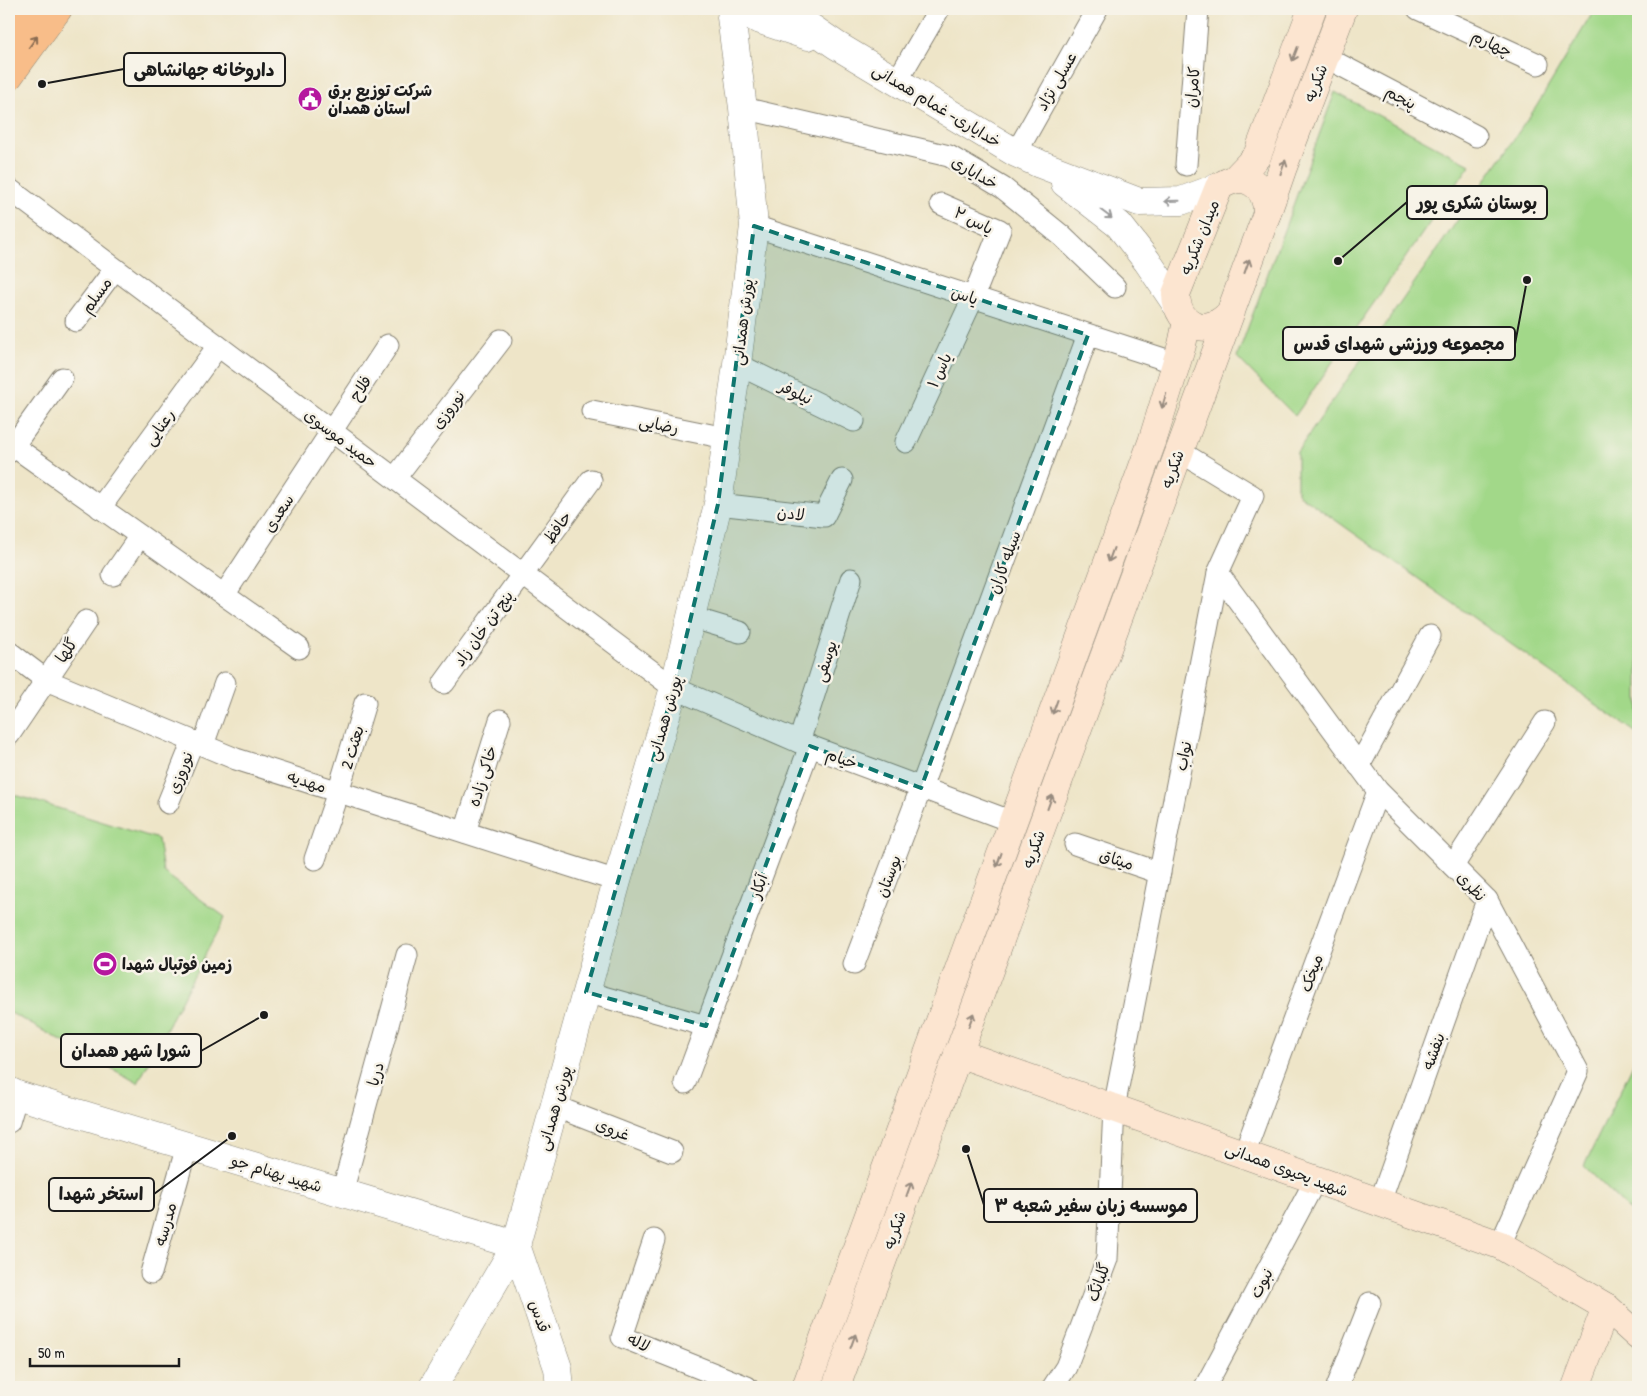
<svg xmlns="http://www.w3.org/2000/svg" width="1647" height="1396" font-family="'Patrick Hand','Playpen Sans Arabic',sans-serif">
<rect width="100%" height="100%" fill="#f7f3e8"/>
<filter id="ink" filterUnits="userSpaceOnUse"><feTurbulence type="fractalNoise" baseFrequency=".02" numOctaves="2"/><feDisplacementMap in="SourceGraphic" scale="10" xChannelSelector="R" yChannelSelector="G"/><feConvolveMatrix kernelMatrix="1 2 1 2 8 2 1 2 1" color-interpolation-filters="sRGB"/></filter>
<filter id="wash" filterUnits="userSpaceOnUse"><feTurbulence type="fractalNoise" baseFrequency=".0096" numOctaves="4" result="noise"/><feDisplacementMap in="SourceGraphic" scale="20" xChannelSelector="R" yChannelSelector="G"/><feGaussianBlur stdDeviation="1.12" result="paint"/><feColorMatrix in="noise" values="0 0 0 0 0 0 0 0 0 0 0 0 0 0 0 0 0 1.4 0 .05"/><feComposite in="paint" operator="in"/></filter>
<g filter="url(#wash)">
<rect width="100%" height="100%" fill="#eee5c8"/>
<g fill="#a2d889" stroke="#5f7a52">
<polygon points="1595,9 1638,9 1638,734 1297,493 1297,452 1536,107"/>
<polygon points="1335,92 1470,165 1295,416 1237,357"/>
<polygon points="9,793 158,839 163,872 225,917 138,1083 9,1012"/>
<polygon points="1636,1058 1638,1061 1638,1219 1584,1166"/>
</g>
</g>
<g filter="url(#ink)">
<g fill="none" stroke-linecap="round" stroke-linejoin="round">
<defs>
<g id="minor">
<polyline points="1418,9 1538,64"/>
<polyline points="1325,57 1476,136"/>
<polyline points="897,81 939,9"/>
<polyline points="743,108 949,156 1003,188 1062,236 1115,287"/>
<polyline points="1016,153 1097,9"/>
<polyline points="1186,165 1198,9"/>
<polyline points="9,189 674,688 799,742 1013,822"/>
<polyline points="754,226 1176,363"/>
<polyline points="76,321 115,269"/>
<polyline points="737,364 854,421"/>
<polyline points="592,411 726,438"/>
<polyline points="906,442 973,298 1000,230 941,204"/>
<polyline points="9,443 299,648"/>
<polyline points="9,452 62,378"/>
<polyline points="395,478 501,340"/>
<polyline points="718,504 824,516 842,480"/>
<polyline points="100,508 218,346"/>
<polyline points="1218,573 1378,791 1487,900 1578,1071 1500,1245"/>
<polyline points="113,575 140,536"/>
<polyline points="224,595 388,345"/>
<polyline points="690,617 740,632"/>
<polyline points="9,652 46,680 236,759 617,881"/>
<polyline points="444,683 591,480"/>
<polyline points="9,735 86,621"/>
<polyline points="799,742 851,579"/>
<polyline points="203,745 225,683"/>
<polyline points="1359,766 1430,636"/>
<polyline points="168,803 193,741"/>
<polyline points="465,832 500,720"/>
<polyline points="1075,844 1160,873"/>
<polyline points="315,859 338,792 365,703"/>
<polyline points="1453,866 1545,722"/>
<polyline points="854,964 921,788 1088,335"/>
<polyline points="586,992 706,1026"/>
<polyline points="685,1083 810,746"/>
<polyline points="554,1106 672,1152"/>
<polyline points="9,1122 17,1095"/>
<polyline points="1244,1154 1378,791"/>
<polyline points="342,1193 407,955"/>
<polyline points="1380,1202 1487,900"/>
<polyline points="654,1240 622,1337 747,1387"/>
<polyline points="151,1273 187,1146"/>
<polyline points="1053,1387 1066,1367 1107,1259 1114,1108 1218,573 1253,496 1179,451"/>
<polyline points="1205,1387 1316,1179"/>
<polyline points="1337,1387 1370,1303"/>
</g>
<g id="tertiary">
<polyline points="784,9 836,45 1016,153 1040,164 1139,202 1181,201 1219,187"/>
<polyline points="746,15 808,36"/>
<polyline points="1065,183 1119,225 1147,261 1176,304"/>
<polyline points="9,1091 17,1095 516,1245"/>
<polyline points="516,1245 558,1368 560,1387"/>
<polyline points="433,1387 516,1245 617,881 674,688 718,504 737,364 754,226 743,108 731,17"/>
</g>
<g id="secondary">
<polyline points="1235,179 1257,156 1312,9"/>
<polyline points="1267,213 1283,167 1343,9"/>
<polyline points="958,1053 1500,1245 1606,1307 1638,1336"/>
<polyline points="806,1387 1152,442 1182,345 1187,321"/>
<path d="M836 1387 1267 213C1267 183 1243 170 1219 187L1176 294C1177 328 1209 338 1231 312"/>
<polyline points="1576,1387 1606,1307"/>
</g>
<g id="primary">
<polyline points="9,33 26,9"/>
<polyline points="9,76 58,9"/>
</g>
</defs>
<use href="#minor" stroke="#858072" stroke-width="23"/>
<use href="#tertiary" stroke="#858072" stroke-width="29"/>
<use href="#secondary" stroke="#858072" stroke-width="29"/>
<use href="#primary" stroke="#858072" stroke-width="29"/>
<use href="#minor" stroke="#fff" stroke-width="21"/>
<use href="#tertiary" stroke="#fff" stroke-width="28"/>
<use href="#secondary" stroke="#fce5d0" stroke-width="28"/>
<use href="#primary" stroke="#f8bd89" stroke-width="28"/>
</g>
<defs><path id="oneway-shaft" d="M-6 0H5M1.5-3L5.5 0L1.5 3" fill="none" stroke-width="1.6" stroke-linecap="round" stroke-linejoin="round" transform="scale(1.25)"/></defs>
<use stroke="#8a6c52" href="#oneway-shaft" transform="translate(33 42) rotate(-54)"/>
<g stroke="#978b7f">
<use href="#oneway-shaft" transform="translate(1295 54) rotate(111)"/>
<use href="#oneway-shaft" transform="translate(1283 167) rotate(-70)"/>
<use href="#oneway-shaft" transform="translate(1247 266) rotate(-70)"/>
<use href="#oneway-shaft" transform="translate(1164 401) rotate(107)"/>
<use href="#oneway-shaft" transform="translate(1111 555) rotate(110)"/>
<use href="#oneway-shaft" transform="translate(1055 707) rotate(110)"/>
<use href="#oneway-shaft" transform="translate(1050 802) rotate(-70)"/>
<use href="#oneway-shaft" transform="translate(999 860) rotate(110)"/>
<use href="#oneway-shaft" transform="translate(971 1020) rotate(-70)"/>
<use href="#oneway-shaft" transform="translate(909 1189) rotate(-70)"/>
<use href="#oneway-shaft" transform="translate(853 1341) rotate(-70)"/>
</g>
<g stroke="#999">
<use href="#oneway-shaft" transform="translate(1172 201) rotate(179)"/>
<use href="#oneway-shaft" transform="translate(1106 214) rotate(37)"/>
</g>
</g>
<path fill="#0f766e" fill-opacity="0.2" stroke="#0f766e" stroke-width="4" stroke-dasharray="10 6" stroke-linejoin="round" d="M754 226 1088 335 921 788 810 746 706 1026 586 992 674 688 718 504Z"/>
<defs>
<symbol id="civic-disc" viewBox="-11 -11 22 22"><circle r="9.5" fill="#b5179e" stroke="#f7f3e8"/><path d="M-.6-6.5H3V-4.5H.6V-3L4-1V1h2V6H-6V1h2V-1L-.6-3ZM-1.2 2.5V6h2.4V2.5Z" fill="#fff"/></symbol>
<symbol id="stadium-disc" viewBox="-11 -11 22 22"><circle r="9.5" fill="#b5179e" stroke="#f7f3e8"/><path d="M0-5a6.5 5 0 1 0 0 10a6.5 5 0 1 0 0-10ZM-3.5-1.8h7v3.6h-7Z" fill="#fff"/></symbol>
</defs>
<g fill-rule="evenodd">
<use href="#civic-disc" x="296" y="85" width="28" height="28"/>
<use href="#stadium-disc" x="91" y="950" width="28" height="28"/>
</g>
<g text-anchor="middle" dominant-baseline="central" stroke-width="5" stroke-linejoin="round" paint-order="stroke">
<g font-size="16" fill="#1c1c1c" stroke="#f7f3e8">
<text transform="translate(1492 43) rotate(25)">چهارم</text>
<text transform="translate(1056 81) rotate(-60)">عسلی نژاد</text>
<text transform="translate(1315 83) rotate(-69)">شکریه</text>
<text transform="translate(1192 87) rotate(-85)">کامران</text>
<text transform="translate(1401 97) rotate(28)">پنجم</text>
<text transform="translate(937 105) rotate(31)">خدایاری- غمام همدانی</text>
<text transform="translate(975 172) rotate(30)">خدایاری</text>
<text transform="translate(974 220) rotate(27)">یاس ۲</text>
<text transform="translate(1199 237) rotate(-68)">میدان شکریه</text>
<text transform="translate(96 295) rotate(-54)">مسلم</text>
<text transform="translate(965 295) rotate(18)">یاس</text>
<text transform="translate(742 322) rotate(-83)">پورش همدانی</text>
<text transform="translate(939 370) rotate(-65)">یاس ۱</text>
<text transform="translate(360 388) rotate(-57)">فلاح</text>
<text transform="translate(796 392) rotate(26)">نیلوفر</text>
<text transform="translate(448 409) rotate(-53)">نوروزی</text>
<text transform="translate(659 424) rotate(11)">رضایی</text>
<text transform="translate(159 427) rotate(-54)">رعنایی</text>
<text transform="translate(341 438) rotate(37)">حمید موسوی</text>
<text transform="translate(1172 469) rotate(-70)">شکریه</text>
<text transform="translate(278 513) rotate(-57)">سعدی</text>
<text transform="translate(791 513) rotate(7)">لادن</text>
<text transform="translate(557 527) rotate(-54)">حافظ</text>
<text transform="translate(1004 562) rotate(-70)">سیله کاران</text>
<text transform="translate(483 628) rotate(-54)">پنج تن خان زاد</text>
<text transform="translate(66 650) rotate(-56)">گلها</text>
<text transform="translate(825 661) rotate(-72)">یوسفی</text>
<text transform="translate(664 718) rotate(-74)">پورش همدانی</text>
<text transform="translate(352 747) rotate(-73)">بعثت 2</text>
<text transform="translate(1183 756) rotate(-79)">نواب</text>
<text transform="translate(842 758) rotate(20)">خیام</text>
<text transform="translate(180 772) rotate(-69)">نوروزی</text>
<text transform="translate(482 776) rotate(-73)">خاکی زاده</text>
<text transform="translate(307 781) rotate(18)">مهدیه</text>
<text transform="translate(1033 849) rotate(-70)">شکریه</text>
<text transform="translate(1117 859) rotate(19)">میثاق</text>
<text transform="translate(888 876) rotate(-69)">بوستان</text>
<text transform="translate(758 886) rotate(-70)">آبکار</text>
<text transform="translate(1472 886) rotate(47)">نظری</text>
<text transform="translate(1311 973) rotate(-70)">میخک</text>
<text transform="translate(1433 1051) rotate(-70)">بنفشه</text>
<text transform="translate(375 1074) rotate(-75)">دریا</text>
<text transform="translate(554 1108) rotate(-74)">پورش همدانی</text>
<text transform="translate(613 1129) rotate(21)">غروی</text>
<text transform="translate(1287 1169) rotate(20)">شهید یحیوی همدانی</text>
<text transform="translate(277 1173) rotate(17)">شهید بهنام جو</text>
<text transform="translate(165 1224) rotate(-74)">مدرسه</text>
<text transform="translate(894 1230) rotate(-70)">شکریه</text>
<text transform="translate(1098 1282) rotate(-70)">گلبانگ</text>
<text transform="translate(1261 1283) rotate(-62)">نبوت</text>
<text transform="translate(540 1316) rotate(71)">قدس</text>
<text transform="translate(639 1342) rotate(27)">لاله</text>
</g>
<g font-size="16" font-weight="bold" fill="#1c1c1c" stroke="#f7f3e8" text-anchor="start">
<text x="328" y="90">شرکت توزیع برق<tspan x="328" dy="18">استان همدان</tspan></text>
<text x="122" y="964">زمین فوتبال شهدا</text>
</g>
</g>
<path fill="none" stroke="#1c1c1c" stroke-width="2" d="M42 84L124 69M1338 261L1407 202M1527 280L1515 344M264 1015L201 1051M232 1136L154 1194M966 1149L984 1205"/>
<g fill="#1c1c1c" stroke="#f7f3e8" stroke-width="2">
<circle cx="42" cy="84" r="5"/>
<circle cx="1338" cy="261" r="5"/>
<circle cx="1527" cy="280" r="5"/>
<circle cx="264" cy="1015" r="5"/>
<circle cx="232" cy="1136" r="5"/>
<circle cx="966" cy="1149" r="5"/>
</g>
<g fill="#f7f3e8" stroke="#1c1c1c" stroke-width="2">
<rect x="124" y="53" width="161" height="33" rx="5"/>
<rect x="1407" y="186" width="140" height="33" rx="5"/>
<rect x="1283" y="327" width="232" height="33" rx="5"/>
<rect x="61" y="1034" width="140" height="33" rx="5"/>
<rect x="49" y="1178" width="105" height="33" rx="5"/>
<rect x="984" y="1189" width="213" height="33" rx="5"/>
</g>
<g font-size="18" text-anchor="middle" font-weight="bold" fill="#1c1c1c">
<text x="204" y="76">داروخانه جهانشاهی</text>
<text x="1477" y="209">بوستان شکری پور</text>
<text x="1399" y="350">مجموعه ورزشی شهدای قدس</text>
<text x="131" y="1057">شورا شهر همدان</text>
<text x="101" y="1200">استخر شهدا</text>
<text x="1091" y="1212">موسسه زبان سفیر شعبه ۳</text>
</g>
<rect width="1647" height="1396" fill="none" stroke="#f7f3e8" stroke-width="30"/>
<path d="M30 1358v8h149v-8" fill="none" stroke="#1c1c1c" stroke-width="2.5"/>
<text x="38" y="1358" font-size="15" fill="#1c1c1c" stroke="#f7f3e8" stroke-width="4" paint-order="stroke">50 m</text>
</svg>
